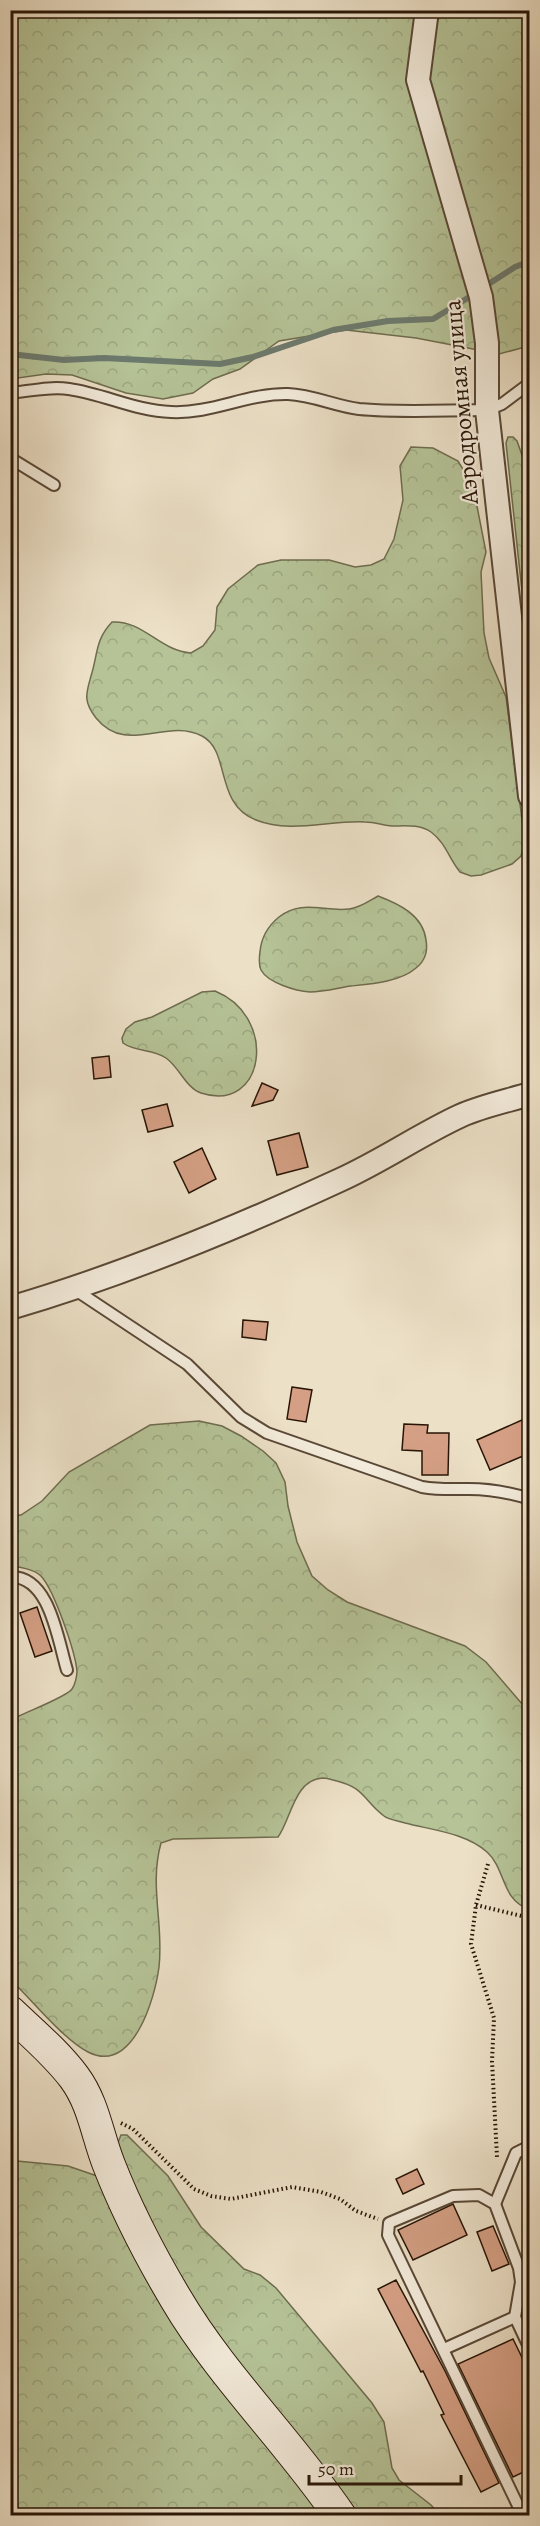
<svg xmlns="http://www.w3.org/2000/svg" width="540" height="2526" font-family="Alegreya,serif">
<defs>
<pattern id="forest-crowns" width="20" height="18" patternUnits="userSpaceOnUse" patternTransform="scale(1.5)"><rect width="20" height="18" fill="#b5c397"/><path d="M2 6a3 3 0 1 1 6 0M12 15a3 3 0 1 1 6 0" fill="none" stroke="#9ca781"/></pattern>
</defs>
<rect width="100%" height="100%" fill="#ece0c7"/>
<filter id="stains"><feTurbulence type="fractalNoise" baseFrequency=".00333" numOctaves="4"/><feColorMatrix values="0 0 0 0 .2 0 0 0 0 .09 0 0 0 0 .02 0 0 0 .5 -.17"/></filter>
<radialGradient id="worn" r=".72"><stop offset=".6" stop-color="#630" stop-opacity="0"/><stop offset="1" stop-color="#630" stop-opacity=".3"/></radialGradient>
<g fill="url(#forest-crowns)" stroke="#6e6c4e" stroke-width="1.5">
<polygon points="11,11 529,11 529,346 499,354 416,338 346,330 279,341 240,369 213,379 193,393 163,399 126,393 72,375 46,374 11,379"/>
<polygon points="508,437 513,437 517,441 529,475 529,656 506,443"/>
<path d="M411 447 433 448 458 461 473 486 486 552 481 572 484 633 489 658 506 697 525 842 521 856 512 864 481 875 471 876 460 872C449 859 446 843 431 832 419 824 405 826 392 826 383 825 374 822 365 822 329 820 291 834 256 820 214 804 231 751 202 736 166 717 127 756 96 718 83 701 86 694 91 676 98 654 95 640 112 622 143 620 160 651 191 653L203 646 215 630 217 607 228 589 258 565 281 560H329L355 567 371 565 384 559 394 539 403 500 400 466Z"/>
<path d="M378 896C399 904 423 915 426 940 428 951 425 961 416 968 400 982 371 984 351 986 338 988 323 992 310 992 296 991 268 983 261 970 259 966 259 957 260 952 261 939 268 926 279 917 301 899 324 912 349 909 360 908 369 901 378 896Z"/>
<path d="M215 991C279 1017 265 1114 201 1093 186 1088 179 1067 166 1058 153 1049 135 1052 123 1043L122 1038 126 1029 135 1022 152 1017 202 992Z"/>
<path d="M199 1421 222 1426 241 1436 263 1451 276 1463 285 1482 288 1506 297 1542 312 1576 328 1590 347 1602 465 1646 486 1662 529 1712V1909C501 1900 506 1869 487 1852 466 1833 432 1830 405 1823 399 1821 389 1820 384 1816 364 1801 365 1788 337 1781 333 1780 327 1778 323 1778 294 1779 291 1820 278 1837L173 1839 161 1843C149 1886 164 1924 159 1967 155 1998 133 2075 88 2052 63 2039 32 2000 11 1980V1720C23 1713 67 1697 72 1689 75 1685 77 1676 77 1671 75 1651 54 1590 41 1576 35 1570 19 1566 11 1567V1516L21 1515 42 1501 69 1472 150 1425Z"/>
<path d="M121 2135H127L168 2176 201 2227 244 2269 260 2275 276 2288 372 2403 384 2422 392 2468 399 2480 431 2505 440 2515H356C302 2439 234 2370 186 2289 161 2248 141 2203 118 2160L117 2145Z"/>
<polygon points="17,2161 68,2166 97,2176 309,2493 322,2515 11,2516 10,2162"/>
</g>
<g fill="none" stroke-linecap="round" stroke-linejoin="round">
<g stroke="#6c7a6e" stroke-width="6">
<polyline points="484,287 515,267 530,261"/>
<polyline points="10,354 64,360 104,358 220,364 253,357 333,330 388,321 433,319 476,293"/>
</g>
</g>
<g fill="#d49f84" stroke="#281506" stroke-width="1.5">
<polygon points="109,1056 111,1077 94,1079 92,1058"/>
<polygon points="262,1083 278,1090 273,1100 252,1106"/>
<polygon points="167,1104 173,1126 148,1132 142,1110"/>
<polygon points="299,1133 308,1167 277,1175 268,1141"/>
<polygon points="202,1148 216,1179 189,1193 174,1162"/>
<polygon points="243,1320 268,1322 266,1340 242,1337"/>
<polygon points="292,1387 312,1390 306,1422 287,1419"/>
<polygon points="522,1420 530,1438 530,1453 490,1470 477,1440"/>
<polygon points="404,1424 428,1425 427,1433 449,1433 448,1475 422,1475 422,1451 402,1450"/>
<polygon points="37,1607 52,1651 35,1657 20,1613"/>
<polygon points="417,2169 424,2184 403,2194 396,2179"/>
<polygon points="453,2204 467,2235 413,2260 398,2230"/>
<polygon points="493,2226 509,2264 492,2271 477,2232"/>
<polygon points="396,2280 445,2371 499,2483 481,2492 441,2415 444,2414 423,2371 421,2372 378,2289"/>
<polygon points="513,2339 530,2374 530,2469 513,2477 458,2364"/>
</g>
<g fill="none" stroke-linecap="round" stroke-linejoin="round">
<defs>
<g id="service">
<path d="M10 393C30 391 50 386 69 389 104 394 136 411 171 412 212 414 248 393 288 394 313 395 335 406 359 409 401 413 445 410 487 410L502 404 530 383"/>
<polyline points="10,458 54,485"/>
<path d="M74 1289 187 1364 241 1417 267 1433 422 1487C439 1490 453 1489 469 1489 489 1489 511 1493 530 1499"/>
<path d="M10 1577C50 1575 58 1641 67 1670"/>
<polyline points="495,2204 516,2153 530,2146"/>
<polyline points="444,2349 515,2317"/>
<polyline points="523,2516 388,2235 389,2223 453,2196 479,2195 495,2204 519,2268 521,2282 515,2317 530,2349"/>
</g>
<g id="minor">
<polyline points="427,10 418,80 481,297 487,343 487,410 530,796"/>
<path d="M10 1308C123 1275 234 1229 340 1180 382 1161 419 1135 460 1116 482 1106 507 1101 530 1094"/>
</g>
<path id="secondary" d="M10 2012C32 2033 56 2053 74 2077 94 2104 97 2135 109 2165 127 2211 151 2257 176 2299 222 2377 289 2441 340 2516"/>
</defs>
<use href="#service" stroke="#594836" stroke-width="14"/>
<use href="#minor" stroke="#594836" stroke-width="26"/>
<use href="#secondary" stroke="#281506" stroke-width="34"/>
<g stroke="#281506" stroke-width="4" stroke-dasharray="1.5 3" stroke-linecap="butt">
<polyline points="488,1864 476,1905 471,1944 494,2018 492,2061 497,2157"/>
<polyline points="476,1905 530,1918"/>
<polyline points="121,2123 133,2129 194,2189 211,2196 231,2199 292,2187 321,2192 340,2199 356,2211 378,2219"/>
</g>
<use href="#service" stroke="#f3ebdb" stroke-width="10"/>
<use href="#minor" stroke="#f3ebdb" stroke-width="22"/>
<use href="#secondary" stroke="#f3ebdb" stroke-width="32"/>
</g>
<g text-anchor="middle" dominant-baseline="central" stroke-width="4.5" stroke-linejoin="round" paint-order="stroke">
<g font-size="24" fill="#281506" stroke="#f3ebdb">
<text transform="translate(461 402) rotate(-95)">Аэродромная улица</text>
</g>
</g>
<rect width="540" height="2526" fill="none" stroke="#ece0c7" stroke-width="36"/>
<rect x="12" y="12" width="516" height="2502" fill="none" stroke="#281506" stroke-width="3"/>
<rect x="18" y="18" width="504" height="2490" fill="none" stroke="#281506" stroke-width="1.5"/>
<path d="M309 2475v9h152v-9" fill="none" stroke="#281506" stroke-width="3"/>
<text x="318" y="2475" font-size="18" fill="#281506" stroke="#f3ebdb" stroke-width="4.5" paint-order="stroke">50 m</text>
<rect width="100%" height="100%" filter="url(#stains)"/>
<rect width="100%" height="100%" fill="url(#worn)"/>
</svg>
